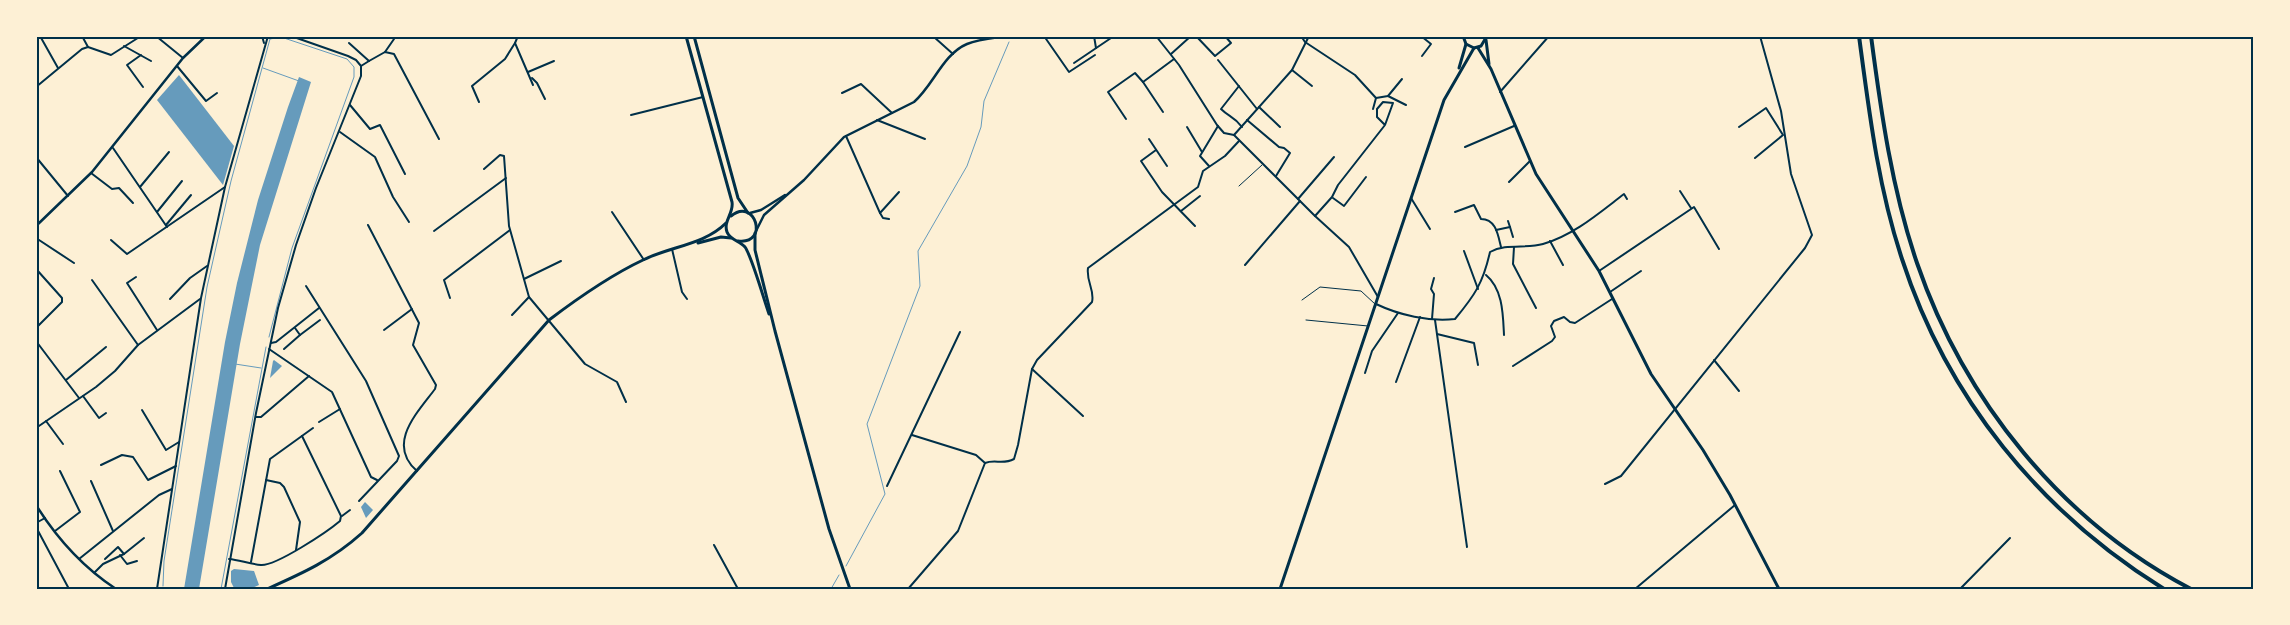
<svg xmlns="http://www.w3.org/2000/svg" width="2290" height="625" font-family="'Fira Sans',sans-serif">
<rect width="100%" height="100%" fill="#fdf0d5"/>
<g fill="#669bbc">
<polygon points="179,75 234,146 223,185 157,100"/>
<polygon points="299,77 311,82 260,245 240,344 199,589 184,589 225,342 237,283 258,200 288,107"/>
<polygon points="274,360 282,366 270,378 273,361"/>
<polygon points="365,502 373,510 366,518 361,507"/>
<polygon points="234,569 254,571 259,585 250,589 234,588 231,582 231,571"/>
</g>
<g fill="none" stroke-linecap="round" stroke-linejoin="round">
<g stroke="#669bbc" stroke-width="1">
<polyline points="263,68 299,81"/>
<polyline points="235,364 261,368"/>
<polyline points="846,566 885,494 867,424 920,286 918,251 967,166 981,127 984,101 1009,42"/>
<polyline points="163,586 164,561 207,287 231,181 270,39 281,37 347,59 354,67 354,77 292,248 269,337"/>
<polyline points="221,589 266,347"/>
<polyline points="831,589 839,575"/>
</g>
<g stroke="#003049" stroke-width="1">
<polyline points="1239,186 1262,165"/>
<polyline points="1302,300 1320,287 1361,291 1375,304"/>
<polyline points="1306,320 1368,326"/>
</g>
<g stroke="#003049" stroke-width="2">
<polyline points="40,36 58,68"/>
<polyline points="82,36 88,47"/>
<polyline points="156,36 183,58"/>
<polyline points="262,36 264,43"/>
<polyline points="291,36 348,56 356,60 361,66"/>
<polyline points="416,36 416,37"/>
<polyline points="518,36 515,43 533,85"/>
<polyline points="1044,36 1069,72 1095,55"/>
<polyline points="1094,36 1096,48"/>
<polyline points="1156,36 1179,65 1217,125 1224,133 1234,135"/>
<polyline points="1196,36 1215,56 1231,43 1225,36"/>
<polyline points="1301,36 1305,42 1355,75 1376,98 1388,96 1402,79"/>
<polyline points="1421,36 1431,44 1422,56"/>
<polyline points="934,37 953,54"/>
<polyline points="349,43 369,61 361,66"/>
<polyline points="124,46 151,61"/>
<polyline points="385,52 394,39 392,36"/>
<polyline points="1171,54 1191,36"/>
<polyline points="141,55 127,65 143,87"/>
<polyline points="1218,60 1257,109"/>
<polyline points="369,61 385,52 394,54 439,139"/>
<polyline points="1074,63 1114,36"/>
<polyline points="177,66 206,101 217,93"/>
<polyline points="1292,70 1312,86"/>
<polyline points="528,72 554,61"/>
<polyline points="532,78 537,83 545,99"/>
<polyline points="1143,82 1163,112"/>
<path d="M1239 86 1221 109C1229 117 1234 116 1242 127"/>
<polyline points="36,87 82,49 88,47 111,55 141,36"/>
<polyline points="1500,92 1549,36"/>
<polyline points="842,93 861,84 892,113"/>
<polyline points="1388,96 1406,105"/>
<polyline points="479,102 472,86 505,59 515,43"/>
<polyline points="350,105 370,129 380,125 405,174"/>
<polyline points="1259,107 1280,127"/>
<polyline points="1373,109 1376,98"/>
<polyline points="631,115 703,97"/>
<polyline points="1126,119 1108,92 1135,73 1143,82 1174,59"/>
<polyline points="877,120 925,139"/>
<polyline points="1247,120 1279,147 1284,148 1290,153 1276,176"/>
<polyline points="1187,127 1202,152"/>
<polyline points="1739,127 1766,108 1783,135 1755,158"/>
<polyline points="340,132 375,157 393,197 409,222"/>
<polyline points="1234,135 1315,216 1349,247 1378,297"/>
<polyline points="1234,135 1292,70 1309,36"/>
<polyline points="846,136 880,213 899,192"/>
<polyline points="1149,139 1167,166"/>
<polyline points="1465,147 1514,126"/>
<polyline points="113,148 167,227"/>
<polyline points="1156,150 1141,161 1162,192 1195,226"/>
<polyline points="36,157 68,196"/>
<polyline points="1209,166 1200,156 1218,126"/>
<polyline points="484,169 500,155 504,156 509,226 529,297 585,364 617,382 626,402"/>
<polyline points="91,173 112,189 119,188 133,203"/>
<polyline points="1509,182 1530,161"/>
<polyline points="140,187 169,152"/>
<polyline points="1680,191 1691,208"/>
<polyline points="1333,198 1344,206 1366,177"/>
<polyline points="1411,198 1430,229"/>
<polyline points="1298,199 1334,157"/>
<polyline points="1181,211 1200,196"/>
<polyline points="157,212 182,181"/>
<polyline points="612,212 644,260"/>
<path d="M1455 212 1474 205 1481 219C1496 219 1498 235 1501 247"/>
<polyline points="880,213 883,218 889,219"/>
<polyline points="1315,216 1332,197 1338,185 1385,125 1377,117 1377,109 1383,102 1393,103 1385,125"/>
<polyline points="1508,221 1510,227"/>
<polyline points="166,225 191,195"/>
<path d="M368 225 419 323 413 345 436 385 435 389C417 413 386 444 417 471"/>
<polyline points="1496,230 1510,227 1513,237"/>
<polyline points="434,231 506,178"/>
<polyline points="36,238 74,263"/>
<polyline points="111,240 127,254 225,187"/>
<polyline points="1550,241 1563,265"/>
<polyline points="1514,247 1513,264 1536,308"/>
<polyline points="672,249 682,292 687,299"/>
<polyline points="1464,251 1478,289"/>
<polyline points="1245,265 1300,201"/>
<polyline points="1599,271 1694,207 1719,249"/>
<path d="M1486 275C1503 289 1503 315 1504 335"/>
<polyline points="136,277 127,283 157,330"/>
<polyline points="524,279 561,261"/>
<polyline points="92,280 138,345"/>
<polyline points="306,286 366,381 399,456 397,461 359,501"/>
<polyline points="1610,292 1641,271"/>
<polyline points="450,298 444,280 510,230"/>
<polyline points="170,299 190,278 207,266"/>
<path d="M1376 304C1399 315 1429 322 1455 319 1475 295 1483 283 1490 252 1506 243 1526 249 1543 244 1574 235 1599 213 1624 194L1627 199"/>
<polyline points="512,315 529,297"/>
<polyline points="1432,319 1434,294 1431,289 1434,278"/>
<polyline points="1435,320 1467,547"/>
<polyline points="36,328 62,302 62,298 37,270"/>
<polyline points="384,330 412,309"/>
<polyline points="1437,334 1474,343 1478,365"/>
<polyline points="300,335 320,320"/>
<polyline points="36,341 79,398"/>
<polyline points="271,343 276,342 319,308"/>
<polyline points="269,349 332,392 371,477 377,480"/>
<polyline points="284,349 300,335 295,328"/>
<polyline points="1714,360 1739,391"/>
<polyline points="1513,366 1552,341 1555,337 1551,326 1554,321 1564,317 1570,322 1575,323 1612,299"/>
<polyline points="1032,369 1083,416"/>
<polyline points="1365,373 1372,351 1398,313"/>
<polyline points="66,380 106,347"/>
<polyline points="1396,382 1420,317"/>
<polyline points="83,396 99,418 106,413"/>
<polyline points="142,410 166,450 179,442"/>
<polyline points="256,417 261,417 309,376"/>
<polyline points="46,421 63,444"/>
<polyline points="319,422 340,409"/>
<polyline points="36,428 96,387 115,371 138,345 200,299"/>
<polyline points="912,435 976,455 985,463"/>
<polyline points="101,465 122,455 133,457 148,480 176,466"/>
<polyline points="266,480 280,483 284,487 300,522 296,550"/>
<polyline points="91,481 113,531"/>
<polyline points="1605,484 1621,476 1805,248 1812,235 1791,174 1781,111 1760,36"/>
<polyline points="887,486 960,332"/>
<polyline points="342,516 350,510"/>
<polyline points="36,523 45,518"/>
<polyline points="36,527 69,589"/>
<polyline points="55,531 80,512 60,471"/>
<polyline points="714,545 738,589"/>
<polyline points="120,555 127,564 137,561"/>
<polyline points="79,559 159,495 172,489"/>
<polyline points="105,559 118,547 124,554"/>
<path d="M229 559C239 560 250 564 261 565 276 566 327 532 340 521L341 516 302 436"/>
<polyline points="251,562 270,459 313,428"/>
<polyline points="95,572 103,564 124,554 144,538"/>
<polyline points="157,589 201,298 225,187 268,36"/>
<polyline points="225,589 256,413 278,308 296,245 316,188 361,76 361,66"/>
<path d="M908 589 958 531 985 463C995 459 1003 465 1014 459L1018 445 1032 369 1037 360 1092 302C1095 290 1086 282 1088 268L1198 187 1203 171 1225 156 1239 141"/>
<polyline points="1635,589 1735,505"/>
<polyline points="1960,589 2010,538"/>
</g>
<g stroke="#003049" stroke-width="2.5">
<polyline points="750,213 761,210 785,195"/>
<polyline points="36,226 92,172 183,58 206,36"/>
<path d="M756 231 764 215 804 180 844 137 914 102C933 86 943 54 967 44 979 39 993 38 1006 36"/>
<path d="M36 505C56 537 84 568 116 589"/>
</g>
<g stroke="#003049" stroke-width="3">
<path d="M686 36 732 202C734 213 723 221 727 232 730 240 740 241 745 247 752 257 764 300 769 314"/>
<polyline points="694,36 738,198 748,213"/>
<polyline points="1486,40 1489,64"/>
<polyline points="1478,48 1491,69 1536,174 1599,271 1651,374 1703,450 1730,495 1779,589"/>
<path d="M731 216C755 196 770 245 738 241"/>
<polyline points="755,233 755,250 775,331 829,529 850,589"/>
<polyline points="698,243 721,237 731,238"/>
<path d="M267 589C303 573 332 560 362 533L549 320C578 298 609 276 643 260 671 246 704 245 726 223"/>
</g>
<g stroke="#003049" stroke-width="3">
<polyline points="1463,36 1466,44 1474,48 1481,46 1487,36"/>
<polyline points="1459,68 1466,44"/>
<polyline points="1280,589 1444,100 1474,48"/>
</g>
<g stroke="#003049" stroke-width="4">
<path d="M1859 36C1869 111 1878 187 1902 259 1947 398 2040 512 2164 589"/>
<path d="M1871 36C1881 112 1892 190 1917 263 1964 400 2061 521 2191 589"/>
</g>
</g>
<rect width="2290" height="625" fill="none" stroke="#fdf0d5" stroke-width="75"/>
<rect x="38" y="38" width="2214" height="550" fill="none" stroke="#003049" stroke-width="2"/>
</svg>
